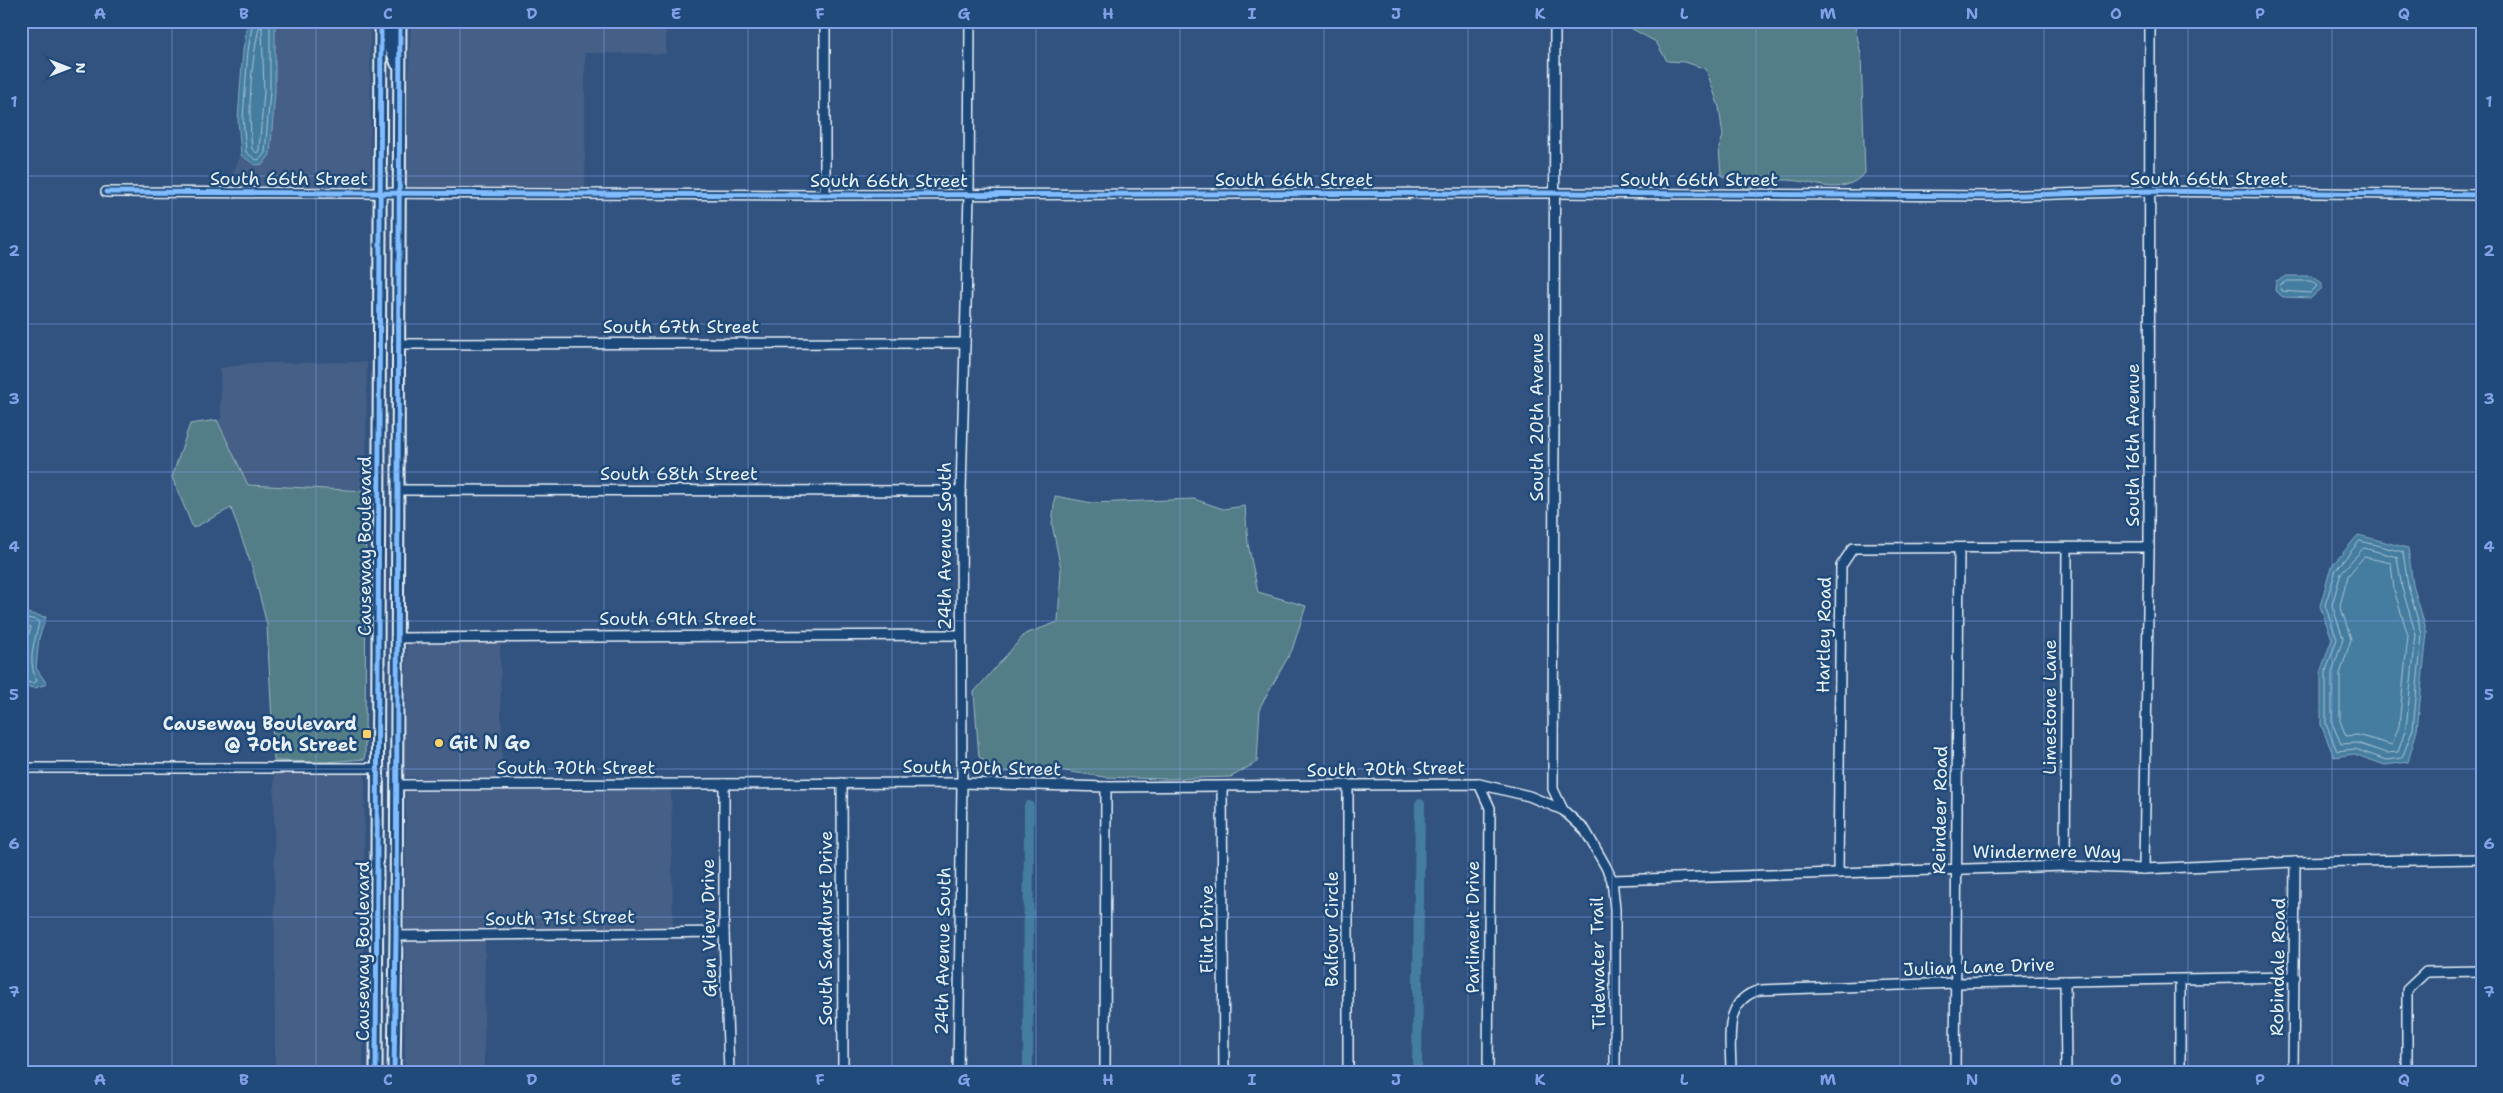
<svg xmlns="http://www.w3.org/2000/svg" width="2503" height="1093" font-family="'Shantell Sans',sans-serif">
<rect width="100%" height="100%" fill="#325380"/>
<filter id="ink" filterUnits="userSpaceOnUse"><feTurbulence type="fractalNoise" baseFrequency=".02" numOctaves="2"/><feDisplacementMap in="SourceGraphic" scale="10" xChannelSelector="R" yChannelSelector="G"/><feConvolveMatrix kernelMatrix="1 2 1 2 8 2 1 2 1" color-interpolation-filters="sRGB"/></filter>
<g filter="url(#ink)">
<g fill="#445e87">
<polygon points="275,21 370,21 371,188 233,188 228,184 241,155 249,162 275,92"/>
<polygon points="411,21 666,21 666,54 585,53 585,191 408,187 405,174"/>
<polygon points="367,362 366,491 247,485 217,420 221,419 220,368 253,363"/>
<polygon points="500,636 502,782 404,777 407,637"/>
<polygon points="274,772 365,773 363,1072 275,1072"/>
<polygon points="549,789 550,792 671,790 673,928 405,930 406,790"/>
<polygon points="485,940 484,1070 405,1070 405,941"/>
</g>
<g fill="#527e87" stroke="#9db8c0">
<path d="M1618 21H1854L1861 55 1865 173C1838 200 1815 179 1783 180 1753 182 1753 199 1721 175L1719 148 1723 136 1719 107 1706 69 1685 62 1667 61 1656 42Z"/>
<polygon points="217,420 248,485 366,491 365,759 326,762 274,761 267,625 253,570 231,508 193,528 172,477 190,424"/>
<polygon points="1055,496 1092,503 1194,499 1223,509 1245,506 1248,544 1258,592 1306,606 1292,650 1260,707 1257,762 1231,777 1164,779 1104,777 1052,769 1001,772 979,757 974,692 1025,634 1058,622 1061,569 1052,524"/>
</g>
<g fill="#457da0" stroke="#86abc3">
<polygon points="248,21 275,21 275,92 270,155 263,164 255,165 241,155 238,119 243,50"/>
<polygon points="2287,276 2312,276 2322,283 2322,288 2311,298 2283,297 2275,291 2276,281"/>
<polygon points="2358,535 2408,548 2413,585 2427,633 2417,730 2408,762 2385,765 2354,754 2334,757 2321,725 2321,670 2332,639 2320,606 2331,567"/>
<polygon points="21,612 46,617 39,638 36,668 47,684 35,688 21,686"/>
</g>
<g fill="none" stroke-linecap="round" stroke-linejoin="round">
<g stroke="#a7c3d5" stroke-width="1">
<polyline points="253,21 248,51 243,118 246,152 256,160 260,159 265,153 270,92 270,21"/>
<path d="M262 27 264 92 259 150 257 153 252 149C248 109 250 68 259 28Z"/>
<polygon points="2288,281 2311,281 2317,286 2310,293 2282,291 2280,285"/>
<polygon points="2360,541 2403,552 2408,586 2422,634 2413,729 2402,758 2386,760 2355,749 2337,751 2326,724 2326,671 2337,639 2325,605 2336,570"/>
<polygon points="2364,548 2397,557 2402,588 2416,635 2406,728 2398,752 2386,753 2357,743 2341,744 2332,723 2332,673 2343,638 2332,605 2341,573"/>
<polygon points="2364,557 2391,563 2394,590 2408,635 2399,726 2392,745 2358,735 2346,736 2340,721 2340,674 2351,639 2340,605 2348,576"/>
<path d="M21 617 37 620 39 623C34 644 27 660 37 681L34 683 21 682"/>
<polyline points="21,624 31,627 28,637 26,674 21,676"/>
</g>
<g stroke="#457da0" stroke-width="10">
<polyline points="1028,1072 1029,806"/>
<polyline points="1417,1072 1420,804"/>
</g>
<defs>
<g id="street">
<polyline points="825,21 825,195"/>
<polyline points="1555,21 1553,789 1563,810"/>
<polyline points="106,192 825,195 1553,193 1992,196 2150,191 2482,195"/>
<polyline points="397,344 965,343"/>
<polyline points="397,490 961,491"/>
<polyline points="396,638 961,635"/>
<polyline points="21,768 377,768"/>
<polyline points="842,783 843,1072"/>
<polyline points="724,784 724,932 729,1072"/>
<polyline points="1479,784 1490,808 1488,1072"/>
<polyline points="396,785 962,783 1106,787 1479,784 1529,796 1563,810 1585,830 1606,867 1612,880 1615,909 1615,1072"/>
<polyline points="1222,787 1224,1072"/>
<polyline points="2065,866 2067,548"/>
<polyline points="2144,869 2149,547 2150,21"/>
<polyline points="1838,873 1841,566 1853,548 2149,547"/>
<polyline points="1612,880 2065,866 2144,869 2295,862 2482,859"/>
<polyline points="396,936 724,932"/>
<polyline points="2065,981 2066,1072"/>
<polyline points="958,1072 962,783 961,491 969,195 970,21"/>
<polyline points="1105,1072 1106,787"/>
<polyline points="1348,1072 1348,786"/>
<path d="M1731 1072C1731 1040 1722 1000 1760 990L1956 983 2295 977"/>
<polyline points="1955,1072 1959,548"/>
<polyline points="2180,1072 2180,981"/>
<polyline points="2293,1072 2295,862"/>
<polyline points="2407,1072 2407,990 2426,972 2482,971"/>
</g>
<g id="secondary">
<polyline points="390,21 390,45 397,64"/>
<polyline points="376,1072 381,21"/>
<polyline points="394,1072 396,936 400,21"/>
</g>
</defs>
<use href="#street" stroke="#e8f1f8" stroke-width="12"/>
<use href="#secondary" stroke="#e8f1f8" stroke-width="15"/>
<use href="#street" stroke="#1f4a7a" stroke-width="9"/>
<use href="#secondary" stroke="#1f4a7a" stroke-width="11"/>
<defs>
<g id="cycleway">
<polyline points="106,192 825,195 1553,193 1992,196 2150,191 2482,195"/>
<polyline points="376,1072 381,21"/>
<polyline points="394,1072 396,936 400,21"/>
</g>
</defs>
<use href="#cycleway" stroke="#1f4a7a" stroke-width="8"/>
<use href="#cycleway" stroke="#80bcff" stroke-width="5"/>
</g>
</g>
<path fill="none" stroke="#82a0e8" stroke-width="1" stroke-opacity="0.55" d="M172 21V1072M316 21V1072M460 21V1072M604 21V1072M748 21V1072M892 21V1072M1036 21V1072M1180 21V1072M1324 21V1072M1468 21V1072M1612 21V1072M1756 21V1072M1900 21V1072M2044 21V1072M2188 21V1072M2332 21V1072M21 176H2482M21 324H2482M21 472H2482M21 621H2482M21 769H2482M21 917H2482"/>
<g fill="#ffd166" stroke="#1f4a7a" stroke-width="2">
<rect x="362" y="729" width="10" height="10" rx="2.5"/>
<circle cx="439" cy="743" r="5"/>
</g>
<g text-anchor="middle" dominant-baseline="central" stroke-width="5" stroke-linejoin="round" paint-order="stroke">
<g font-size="18" fill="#e8f1f8" stroke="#1f4a7a">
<text x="289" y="179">South 66th Street</text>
<text x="2209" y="179">South 66th Street</text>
<text x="1294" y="180">South 66th Street</text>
<text x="1699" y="180">South 66th Street</text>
<text x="889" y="181">South 66th Street</text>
<text x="681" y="327">South 67th Street</text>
<text transform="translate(1537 417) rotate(-90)">South 20th Avenue</text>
<text transform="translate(2133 445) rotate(-90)">South 16th Avenue</text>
<text x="679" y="474">South 68th Street</text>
<text transform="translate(365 546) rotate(-90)">Causeway Boulevard</text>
<text transform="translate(945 546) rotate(-90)">24th Avenue South</text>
<text x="678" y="619">South 69th Street</text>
<text transform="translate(1824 635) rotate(-89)">Hartley Road</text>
<text transform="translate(2050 707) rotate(-90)">Limestone Lane</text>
<text x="576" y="768">South 70th Street</text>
<text transform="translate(982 768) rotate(1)">South 70th Street</text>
<text transform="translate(1386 769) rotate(-1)">South 70th Street</text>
<text transform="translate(1940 810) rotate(-89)">Reindeer Road</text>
<text x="2047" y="852">Windermere Way</text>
<text transform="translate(560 918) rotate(-1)">South 71st Street</text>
<text transform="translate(1473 927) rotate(-90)">Parliment Drive</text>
<text transform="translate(709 928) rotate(-91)">Glen View Drive</text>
<text transform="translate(826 928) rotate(-90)">South Sandhurst Drive</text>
<text transform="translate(1207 929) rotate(-90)">Flint Drive</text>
<text transform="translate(1332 929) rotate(-90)">Balfour Circle</text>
<text transform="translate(363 951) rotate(-90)">Causeway Boulevard</text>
<text transform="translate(943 951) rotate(-89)">24th Avenue South</text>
<text transform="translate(1598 963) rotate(-91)">Tidewater Trail</text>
<text transform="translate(1979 967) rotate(-2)">Julian Lane Drive</text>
<text transform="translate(2278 967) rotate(-89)">Robindale Road</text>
</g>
<g font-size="18" font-weight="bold" fill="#e8f1f8" stroke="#1f4a7a" text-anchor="end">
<text x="357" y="724">Causeway Boulevard<tspan x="357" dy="21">@ 70th Street</tspan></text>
<text x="449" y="743" text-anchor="start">Git N Go</text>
</g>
</g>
<rect width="2503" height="1093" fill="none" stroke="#1f4a7a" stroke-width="55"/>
<g transform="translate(68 68) rotate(90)" stroke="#1f4a7a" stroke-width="4" paint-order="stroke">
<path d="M0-4L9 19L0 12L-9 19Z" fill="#e8f1f8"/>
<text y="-8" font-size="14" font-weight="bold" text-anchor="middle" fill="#e8f1f8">N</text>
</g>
<rect x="28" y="28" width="2448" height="1038" fill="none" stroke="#82a0e8" stroke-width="2"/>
<g font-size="16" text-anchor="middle" font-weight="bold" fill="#82a0e8">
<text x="100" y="19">A</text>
<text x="244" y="19">B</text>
<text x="388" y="19">C</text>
<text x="532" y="19">D</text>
<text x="676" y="19">E</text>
<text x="820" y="19">F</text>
<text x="964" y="19">G</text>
<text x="1108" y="19">H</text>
<text x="1252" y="19">I</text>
<text x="1396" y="19">J</text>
<text x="1540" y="19">K</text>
<text x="1684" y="19">L</text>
<text x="1828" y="19">M</text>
<text x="1972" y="19">N</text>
<text x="2116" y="19">O</text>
<text x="2260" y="19">P</text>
<text x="2404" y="19">Q</text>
<text x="14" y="107">1</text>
<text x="2489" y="107">1</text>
<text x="14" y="256">2</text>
<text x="2489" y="256">2</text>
<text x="14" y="404">3</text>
<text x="2489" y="404">3</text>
<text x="14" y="552">4</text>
<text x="2489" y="552">4</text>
<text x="14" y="700">5</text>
<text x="2489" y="700">5</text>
<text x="14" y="849">6</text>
<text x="2489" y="849">6</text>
<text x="14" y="997">7</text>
<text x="2489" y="997">7</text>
<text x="100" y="1085">A</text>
<text x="244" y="1085">B</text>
<text x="388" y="1085">C</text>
<text x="532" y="1085">D</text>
<text x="676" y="1085">E</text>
<text x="820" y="1085">F</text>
<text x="964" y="1085">G</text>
<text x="1108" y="1085">H</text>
<text x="1252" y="1085">I</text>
<text x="1396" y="1085">J</text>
<text x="1540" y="1085">K</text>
<text x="1684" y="1085">L</text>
<text x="1828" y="1085">M</text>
<text x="1972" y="1085">N</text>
<text x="2116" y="1085">O</text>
<text x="2260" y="1085">P</text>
<text x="2404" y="1085">Q</text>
</g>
</svg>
